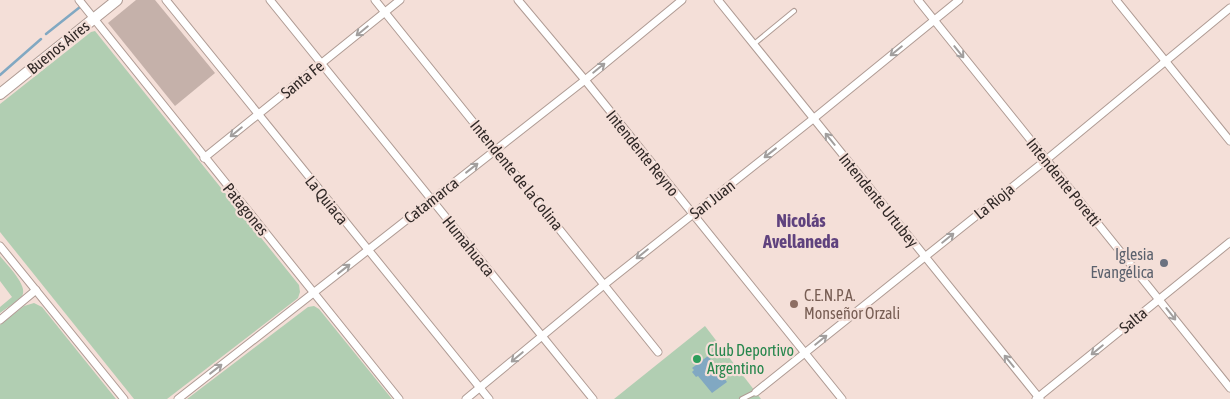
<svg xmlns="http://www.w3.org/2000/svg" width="1230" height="399" font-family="'Asap Condensed',sans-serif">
<rect width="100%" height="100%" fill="#f4dfd8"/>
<g fill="#b1ceb2">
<polygon points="95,31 299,285 300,292 298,298 167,399 134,399 0,232 0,104 91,32"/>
<path d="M0 256C6 264 29 286 22 296 16 302 7 308 0 313V307L12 297 0 281Z"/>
<polygon points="34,303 42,307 116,399 0,399 0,325 24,306"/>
<polygon points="314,306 319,309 392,399 187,399 308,307"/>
<polygon points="705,326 761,399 614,399"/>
</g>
<polygon fill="#81a8c2" points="708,356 727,382 712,393 698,376 696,377 692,372 694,370 692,368"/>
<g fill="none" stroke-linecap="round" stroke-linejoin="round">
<g stroke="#81a8c2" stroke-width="2.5">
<polyline points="46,34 80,7"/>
<polyline points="0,75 41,39"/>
</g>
</g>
<polygon fill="#c5b1aa" points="136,0 155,0 215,73 175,106 108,23"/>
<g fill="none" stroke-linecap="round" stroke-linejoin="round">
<defs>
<g id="lane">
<polyline points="754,44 794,11"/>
<polyline points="742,399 756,392"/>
</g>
<g id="street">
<polyline points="79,0 399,399"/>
<polyline points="166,0 489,399"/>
<polyline points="270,0 593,399"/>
<polyline points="375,0 658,352"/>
<polyline points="518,0 585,80 842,399"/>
<polyline points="718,0 1040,399"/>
<polyline points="918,0 1230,388"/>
<polyline points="1116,0 1230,141"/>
<polyline points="204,158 400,0"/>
<polyline points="0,246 124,399"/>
<polyline points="0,320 36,290"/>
<polyline points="756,392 1046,160 1230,8"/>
<polyline points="178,399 585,80 682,0"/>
<polyline points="466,399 605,284 813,119 959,0"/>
<polyline points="1036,399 1230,242"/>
</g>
<polyline id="secondary" points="0,94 117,0"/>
</defs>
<use href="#lane" stroke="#af9b94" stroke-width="6"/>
<use href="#street" stroke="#af9b94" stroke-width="9"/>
<use href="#secondary" stroke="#af9b94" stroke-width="12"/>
<use href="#lane" stroke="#fff" stroke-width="4"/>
<use href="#street" stroke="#fff" stroke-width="7"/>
<use href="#secondary" stroke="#fff" stroke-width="10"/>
</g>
<defs><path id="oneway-shaft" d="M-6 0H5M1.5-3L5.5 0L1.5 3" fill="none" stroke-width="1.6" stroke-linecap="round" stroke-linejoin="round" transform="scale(1.25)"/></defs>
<g stroke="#a29f9e">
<use href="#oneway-shaft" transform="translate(362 31) rotate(141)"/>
<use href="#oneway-shaft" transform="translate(896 51) rotate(141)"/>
<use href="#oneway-shaft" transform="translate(959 52) rotate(51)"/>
<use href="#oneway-shaft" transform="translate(599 68) rotate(-39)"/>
<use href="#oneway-shaft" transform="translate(236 132) rotate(141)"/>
<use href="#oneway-shaft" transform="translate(830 139) rotate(-129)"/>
<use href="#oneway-shaft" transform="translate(770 153) rotate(142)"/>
<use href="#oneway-shaft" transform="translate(472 168) rotate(-38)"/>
<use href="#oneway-shaft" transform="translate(948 238) rotate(-39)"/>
<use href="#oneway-shaft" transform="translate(642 254) rotate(141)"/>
<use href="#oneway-shaft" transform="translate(344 269) rotate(-38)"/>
<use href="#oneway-shaft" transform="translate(1171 314) rotate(52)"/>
<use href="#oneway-shaft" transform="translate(821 340) rotate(-39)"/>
<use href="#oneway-shaft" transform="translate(1097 350) rotate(141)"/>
<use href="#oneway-shaft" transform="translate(517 357) rotate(140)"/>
<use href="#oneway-shaft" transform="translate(1009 361) rotate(-129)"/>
<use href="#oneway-shaft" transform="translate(216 369) rotate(-38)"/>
</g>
<circle fill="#6b7280" stroke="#f4dfd8" stroke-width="2" cx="1164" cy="263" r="5"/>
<circle fill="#8d6e63" stroke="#f4dfd8" stroke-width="2" cx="794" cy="304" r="5"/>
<circle fill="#2e9e5b" stroke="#f4dfd8" stroke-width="2" cx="697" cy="359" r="5"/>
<g text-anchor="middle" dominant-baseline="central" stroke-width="4.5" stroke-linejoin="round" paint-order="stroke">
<g font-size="16" fill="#312927" stroke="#f4dfd8">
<text transform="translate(58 47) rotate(-39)">Buenos Aires</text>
<text transform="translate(302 79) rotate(-39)">Santa Fe</text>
<text transform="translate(643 153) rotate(51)">Intendente Reyno</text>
<text transform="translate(517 175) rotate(51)">Intendente de la Colina</text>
<text transform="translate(1064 182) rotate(51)">Intendente Poretti</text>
<text transform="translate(712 199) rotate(-38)">San Juan</text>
<text transform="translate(327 200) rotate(51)">La Quiaca</text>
<text transform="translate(431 200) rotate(-38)">Catamarca</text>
<text transform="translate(879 200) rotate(51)">Intendente Urtubey</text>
<text transform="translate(994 201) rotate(-39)">La Rioja</text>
<text transform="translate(246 209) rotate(51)">Patagones</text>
<text transform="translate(469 246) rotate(51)">Humahuaca</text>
<text transform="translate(1133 320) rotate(-39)">Salta</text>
</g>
<g font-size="16" fill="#5b616d" stroke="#f4dfd8" text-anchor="end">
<text x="1154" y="254">Iglesia<tspan x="1154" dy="18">Evangélica</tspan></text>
</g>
<g font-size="16" fill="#785e54" stroke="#f4dfd8" text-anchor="start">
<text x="804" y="295">C.E.N.P.A.<tspan x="804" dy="18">Monseñor Orzali</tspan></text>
</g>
<g font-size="16" fill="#27864d" stroke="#f4dfd8" text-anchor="start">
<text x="707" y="350">Club Deportivo<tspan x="707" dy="18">Argentino</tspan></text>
</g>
<g font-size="18" font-weight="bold" fill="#5f427e" stroke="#f4dfd8">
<text x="801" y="220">Nicolás<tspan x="801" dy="21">Avellaneda</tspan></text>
</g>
</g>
</svg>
